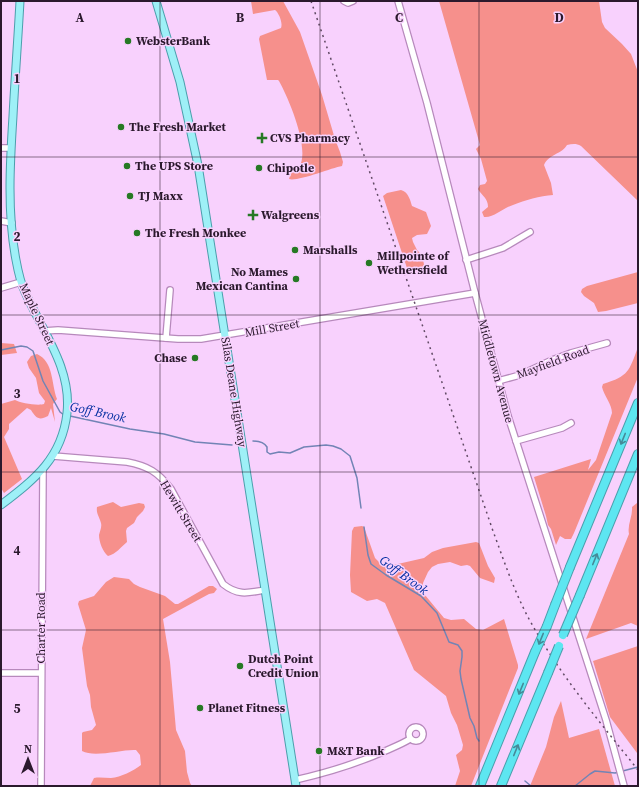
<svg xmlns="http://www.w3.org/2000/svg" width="639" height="787" font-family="'Source Serif 4',serif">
<rect width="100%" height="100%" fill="#f8d1fd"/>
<g fill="#f6908c">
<path d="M251 1H283L300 32 322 95 335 139 340 152 343 162 342 166C331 168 297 182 289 179L291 172C293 170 297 169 299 167 311 150 288 97 279 81L278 80H267L259 39 260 36 281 28C283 23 279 13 275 10L253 14Z"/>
<path d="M439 1H599L602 22 605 28 622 44 631 54 638 72V201L581 146C576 143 572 144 567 145 562 154 549 154 544 165L551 183 553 195C540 196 525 200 513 205 503 208 494 218 484 217L482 212 488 207C488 198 482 196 478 189L480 185 485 184 487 181 481 159 476 149 480 145Z"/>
<path d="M401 190C408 192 410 199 412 206L426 212 431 226 427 234 417 235 412 238 413 242 417 250 422 255 425 269 411 274 408 271 383 196 387 193Z"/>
<polygon points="638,272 638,303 606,311 598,312 594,303 584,296 581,292 582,289 587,286"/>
<polygon points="1,343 14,344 17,353 1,355"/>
<path d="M638 347V377L574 533 571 539H565L560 536 556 545 551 529 548 525 546 516 534 477 591 459 588 470 596 460 612 413C612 404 604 396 602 387L603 384C629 376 629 371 638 347Z"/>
<path d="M37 354C54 362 51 383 57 399L53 404 55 422 51 408 48 416C39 421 36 418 31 410L27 408 9 424V429L4 437 22 479 4 493 1 488V404L15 400C20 403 38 406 44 404L45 401 39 393 36 378 29 368 27 362 31 356Z"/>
<path d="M113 502 121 507 139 503 144 504 145 507 143 511 137 517 134 523 127 528 126 531 127 542C121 547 116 554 108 556 103 552 99 542 99 535 100 531 102 527 101 523 99 516 96 514 97 507Z"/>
<path d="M637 503 638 626 631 623 586 639 629 534C627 525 633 516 632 507Z"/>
<polygon points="362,526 364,527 375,558 380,563 389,566 424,558 432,552 443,548 476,542 479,543 488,566 495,578 494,583 480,578 470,566 467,565 461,566 450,562 438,564 432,567 428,572 423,583 423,589 425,595 444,618 451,620 464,619 476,629 483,630 504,619 518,665 518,668 471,786 455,786 460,771 456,755 462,750 463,745 457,725 451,713 446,696 414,670 385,603 377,599 367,601 351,592 350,575 352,531 354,527"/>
<path d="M114 577 129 579 134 584 140 587 165 596 175 604H178L209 586H213L217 589 214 593 209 594 163 619 170 662 176 730 185 751 187 772 190 783 192 786H90L94 778C100 777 105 778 111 778 121 777 133 771 141 765L140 755 136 750C122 749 95 758 82 751V733L83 732 92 730 96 725 91 707 90 695 87 686 82 648 86 630 78 604 79 601 94 596 106 582Z"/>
<polygon points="638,646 638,752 637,753 610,717 593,661"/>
<polygon points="561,701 569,738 599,729 615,786 530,786 546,747 554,717"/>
</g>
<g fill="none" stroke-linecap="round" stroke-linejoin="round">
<g stroke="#7284b5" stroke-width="1.5">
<polyline points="1,350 21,346 27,347 33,351 43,381 60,412 64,415"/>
<polyline points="70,416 130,429 164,434 195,442 232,445"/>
<path d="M253 441C259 441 264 442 267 447V452L270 454 279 452 290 453 304 447 326 445 333 446 341 449 350 456 357 478 361 508"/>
<polyline points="364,527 368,555 371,564 386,575 421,596 437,613 449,642 458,645 462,651 462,657 460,671 461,679 470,718 474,726 477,738 479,741"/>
<polyline points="525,781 531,786"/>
<polyline points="575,786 590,774 595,771 615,773 638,767"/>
</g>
<defs>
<g id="minor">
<polyline points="344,1 348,3 353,1"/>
<polyline points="398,1 427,103 475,293 508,416 606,720 624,786"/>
<polyline points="1,148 11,148"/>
<polyline points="1,221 12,223"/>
<polyline points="466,260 503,248 530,232"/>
<polyline points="1,288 21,282"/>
<polyline points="44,331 58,330 178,339 201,339 475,293"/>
<polyline points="166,338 170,290"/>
<polyline points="498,381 520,375 552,360 571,353 607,343"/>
<polyline points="516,441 562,428 571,423"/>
<path d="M53 456 127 462C148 466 158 472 171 489L223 584C238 596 248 593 265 590"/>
<polyline points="1,673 41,673"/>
<circle cx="416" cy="734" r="7"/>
<path d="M295 780C326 773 356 764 385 751 394 747 402 744 410 739"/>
<polyline points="41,786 43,470"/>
</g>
<g id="major">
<polyline points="156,1 180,82 198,165 296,786"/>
<path d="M1 505C35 479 62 458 67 413 72 368 42 331 25 292 20 282 18 271 16 260 7 213 10 163 13 116 15 77 18 39 20 1"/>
</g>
<g id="highway">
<polyline points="570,567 638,403"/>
<polyline points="580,595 638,454"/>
<polyline points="547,626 555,605"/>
<polyline points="480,786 535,652"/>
<polyline points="501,786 548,673"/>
</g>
</defs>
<use href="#minor" stroke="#b789bc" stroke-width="8"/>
<use href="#major" stroke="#4c9eac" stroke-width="9"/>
<use href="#highway" stroke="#4c9eac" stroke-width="10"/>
<use href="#minor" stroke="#fff" stroke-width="5.5"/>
<use href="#major" stroke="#9ef0f7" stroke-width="7"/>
<use href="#highway" stroke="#5de6f1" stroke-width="8"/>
<path stroke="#614a64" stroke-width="1.5" stroke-dasharray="2 4" stroke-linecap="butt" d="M311 1 493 531C504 561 514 591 529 619 559 674 599 721 638 770"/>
<defs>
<g id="highway-bridge">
<polyline points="555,605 570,567"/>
<polyline points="563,635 580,595"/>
<polyline points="535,652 547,626"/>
<polyline points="548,673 559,646"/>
</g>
</defs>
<use href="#highway-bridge" stroke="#4c9eac" stroke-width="10" stroke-linecap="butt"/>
<use href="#highway-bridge" stroke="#5de6f1" stroke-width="8"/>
</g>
<defs><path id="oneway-shaft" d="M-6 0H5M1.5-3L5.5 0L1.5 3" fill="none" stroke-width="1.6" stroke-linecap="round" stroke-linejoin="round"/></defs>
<g stroke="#468a99">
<use href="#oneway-shaft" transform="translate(623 439) rotate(112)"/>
<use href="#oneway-shaft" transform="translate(595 559) rotate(-68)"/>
<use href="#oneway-shaft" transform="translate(541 639) rotate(112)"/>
<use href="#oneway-shaft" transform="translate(521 689) rotate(112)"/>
<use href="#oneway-shaft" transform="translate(516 750) rotate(-68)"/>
</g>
<path fill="none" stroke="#2b192d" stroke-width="1" stroke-opacity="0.55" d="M160 1V786M320 1V786M479 1V786M1 157H638M1 315H638M1 472H638M1 630H638"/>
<g fill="#267924" stroke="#f8d1fd" stroke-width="1.5">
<circle cx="128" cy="41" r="4"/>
<circle cx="121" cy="127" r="4"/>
<path d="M260 132h4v4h4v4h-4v4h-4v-4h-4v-4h4z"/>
<circle cx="127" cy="166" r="4"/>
<circle cx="259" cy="168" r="4"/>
<circle cx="130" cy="196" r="4"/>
<path d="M251 209h4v4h4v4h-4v4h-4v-4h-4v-4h4z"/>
<circle cx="137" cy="233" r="4"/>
<circle cx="295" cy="250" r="4"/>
<circle cx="369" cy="263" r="4"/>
<circle cx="296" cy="279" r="4"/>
<circle cx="195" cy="358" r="4"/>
<circle cx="240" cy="666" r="4"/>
<circle cx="200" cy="708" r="4"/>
<circle cx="319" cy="751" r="4"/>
</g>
<g text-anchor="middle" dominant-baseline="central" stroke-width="3" stroke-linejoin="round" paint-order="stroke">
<g font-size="12" font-weight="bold" fill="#2b192d" stroke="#f8d1fd" text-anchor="start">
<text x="136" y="41">WebsterBank</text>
<text x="129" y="127">The Fresh Market</text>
<text x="270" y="138">CVS Pharmacy</text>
<text x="135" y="166">The UPS Store</text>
<text x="267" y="168">Chipotle</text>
<text x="138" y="196">TJ Maxx</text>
<text x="261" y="215">Walgreens</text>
<text x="145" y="233">The Fresh Monkee</text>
<text x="303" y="250">Marshalls</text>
<text x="377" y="256">Millpointe of<tspan x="377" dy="14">Wethersfield</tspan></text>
<text x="288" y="272" text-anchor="end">No Mames<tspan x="288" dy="14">Mexican Cantina</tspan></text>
<text x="187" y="358" text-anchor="end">Chase</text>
<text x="248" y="659">Dutch Point<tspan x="248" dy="14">Credit Union</tspan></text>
<text x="208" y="708">Planet Fitness</text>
<text x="327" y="751">M&amp;T Bank</text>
</g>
<g font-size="12" fill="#2b192d" stroke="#f8d1fd">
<text transform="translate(37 314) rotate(65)">Maple Street</text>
<text transform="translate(272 328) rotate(-10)">Mill Street</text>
<text transform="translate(553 362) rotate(-20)">Mayfield Road</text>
<text transform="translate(496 371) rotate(75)">Middletown Avenue</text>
<text transform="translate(234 392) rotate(81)">Silas Deane Highway</text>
<text transform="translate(181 511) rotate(59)">Hewitt Street</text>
<text transform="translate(41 628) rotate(-90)">Charter Road</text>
</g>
<g font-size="13" font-style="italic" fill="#002da0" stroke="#f8d1fd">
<text transform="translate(98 412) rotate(12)">Goff Brook</text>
<text transform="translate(404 575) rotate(36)">Goff Brook</text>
</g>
</g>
<g font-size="13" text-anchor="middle" font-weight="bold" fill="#2b192d" stroke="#f8d1fd" stroke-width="3" stroke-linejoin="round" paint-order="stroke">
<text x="80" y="22">A</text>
<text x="240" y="22">B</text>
<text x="399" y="22">C</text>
<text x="559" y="22">D</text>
<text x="17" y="83">1</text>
<text x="17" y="241">2</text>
<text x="17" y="398">3</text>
<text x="17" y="555">4</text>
<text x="17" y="713">5</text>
</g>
<rect width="639" height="787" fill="none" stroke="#2b192d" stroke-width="4"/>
<g transform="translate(28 759)" stroke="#f8d1fd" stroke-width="3" paint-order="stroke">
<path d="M0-3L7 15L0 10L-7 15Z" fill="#2b192d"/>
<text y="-6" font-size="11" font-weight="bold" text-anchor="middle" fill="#2b192d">N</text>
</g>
</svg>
